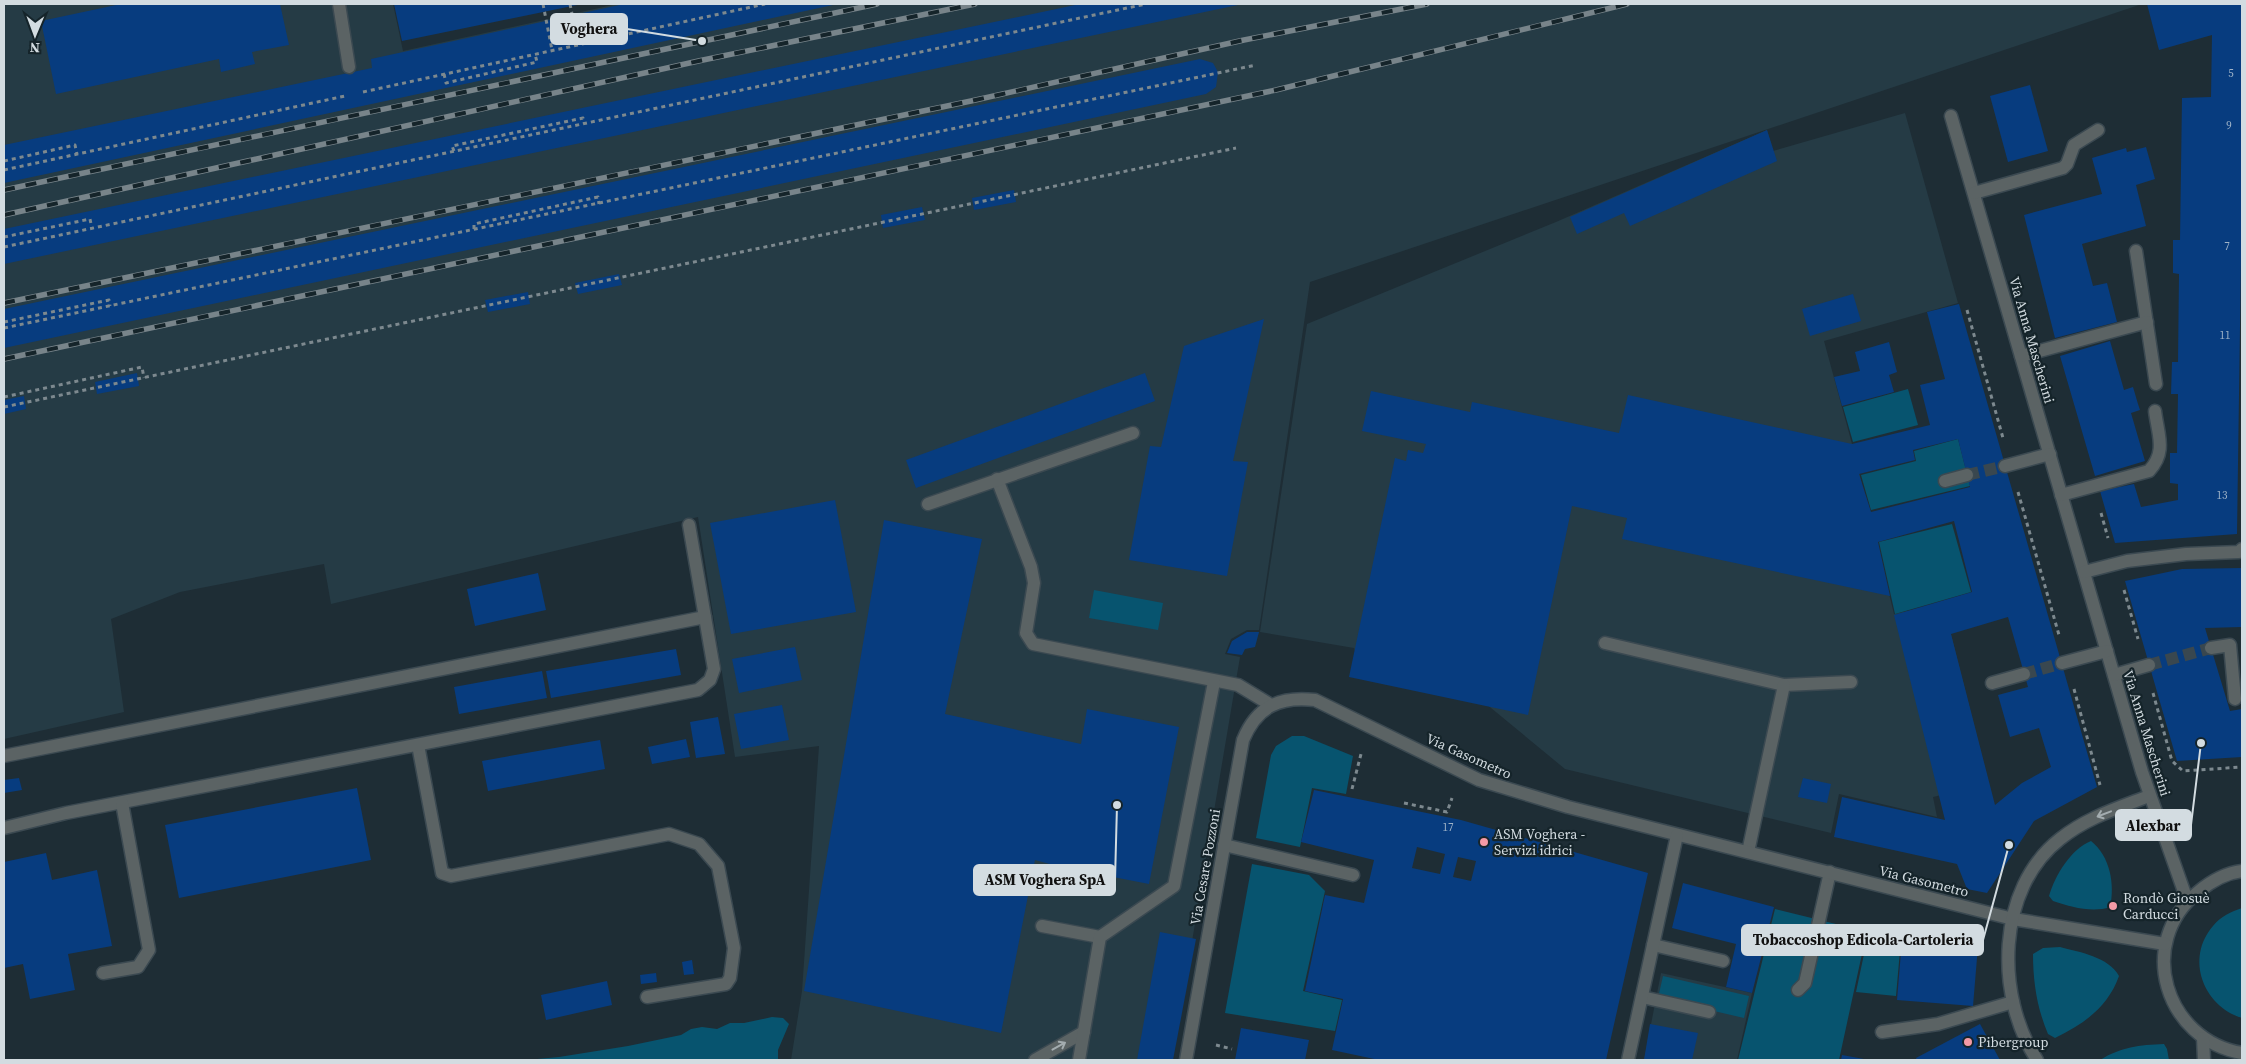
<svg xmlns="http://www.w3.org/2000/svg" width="2246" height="1064" font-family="'Source Serif 4',serif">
<rect width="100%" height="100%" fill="#1e2d35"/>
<g fill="#253b45">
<polygon points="4,4 393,4 403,51 617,4 2142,4 1310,282 1259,630 1247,630 1231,639 1225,654 1240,657 1172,1060 791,1060 802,991 819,746 735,757 698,517 331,604 324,564 180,592 111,619 124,712 4,739"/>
<polygon points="1905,113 1958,303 1824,341 1852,444 1894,614 1943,603 1989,784 1933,797 1937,817 1839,794 1831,833 1565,769 1485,703 1355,651 1354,648 1260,632 1307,324 1556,222 1767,130 1773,151"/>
<polygon points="1661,973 1752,993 1737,1060 1644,1060"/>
</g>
<g fill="#07546f">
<polygon points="1908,389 1918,425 1853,442 1843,407"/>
<polygon points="1958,439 1970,486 1871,510 1861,475 1916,461 1914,451"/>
<polygon points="1952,524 1971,592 1895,614 1879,542"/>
<polygon points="1094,590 1163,603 1158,630 1089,618"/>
<polygon points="1292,736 1304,736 1353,756 1346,794 1312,788 1300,847 1256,838 1271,755 1276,746"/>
<path d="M2091 841C2110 856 2115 884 2110 907 2093 913 2070 907 2053 901L2049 896C2055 875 2071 849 2091 841Z"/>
<polygon points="1252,864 1309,875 1325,891 1303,991 1342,1000 1335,1031 1225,1013"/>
<path d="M2242 908V1018C2203 1006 2185 958 2213 926 2221 916 2231 912 2242 908Z"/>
<polygon points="1775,909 1840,925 1868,926 1839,1060 1738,1060"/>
<polygon points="1870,926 1902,928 1896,996 1856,992"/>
<path d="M2060 947C2079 952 2109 957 2119 976 2108 1007 2084 1024 2055 1038L2048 1034C2037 1008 2033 982 2033 954L2043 948Z"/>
<polygon points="1663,976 1749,996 1744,1018 1658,998"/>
<polygon points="772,1017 783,1018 789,1024 778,1050 778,1060 526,1060 559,1057 628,1046 681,1035 691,1029 702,1027 717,1029 730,1023 744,1023"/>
<path d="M2164 1044 2167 1049 2169 1060H2100C2121 1047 2139 1045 2164 1044Z"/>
</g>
<g fill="#073c7f" fill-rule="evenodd">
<polygon points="121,4 280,4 289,45 252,52 255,64 221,72 219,59 56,94 41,21"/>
<polygon points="394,4 577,4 577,5 402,41"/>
<polygon points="624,4 833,5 4,183 4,145 372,68 371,59"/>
<polygon points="1080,4 1238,5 4,264 4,229"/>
<polygon points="2147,4 2242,4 2242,189 2237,534 2115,543 2100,491 2134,484 2141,507 2178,500 2178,484 2170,483 2170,453 2177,453 2178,394 2171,394 2172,362 2178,362 2179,274 2173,273 2173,240 2180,240 2182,98 2211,97 2212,35 2159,50"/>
<polygon points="1200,59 1213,63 1218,72 1216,87 1206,94 4,348 4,309"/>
<polygon points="2030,85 2048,151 2008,162 1990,96"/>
<polygon points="1767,130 1777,161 1630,226 1624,213 1577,234 1570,217"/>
<polygon points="2146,147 2155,179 2136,185 2146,226 2082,244 2093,286 2107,283 2117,322 2055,338 2024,215 2102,194 2092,158 2126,148 2127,152"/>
<polygon points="1014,190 1016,202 974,210 972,198"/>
<polygon points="922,207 925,220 883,228 881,215"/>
<polygon points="619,274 622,285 578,294 575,283"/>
<polygon points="528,292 530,304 488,312 485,300"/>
<polygon points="1853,294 1861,321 1810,336 1802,309"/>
<path d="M1959 304 2097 787 2034 821 1987 893 1967 889 1957 864 1834 837 1842 797 1945 820 1894 615 1972 592 1954 521 1878 542 1890 596 1622 539 1627 518 1572 506 1528 715 1349 677 1395 458 1406 461 1408 450 1423 453 1426 444 1362 431 1371 391 1470 412 1472 402 1619 433 1628 395 1852 444 1930 425 1920 385 1945 379 1927 312ZM1958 439 1970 487 1871 512 1859 474 1915 460 1913 450ZM2008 617 2028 687 1998 695 2010 737 2039 728 2051 767 2022 783 1995 805 1951 634Z"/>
<polygon points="1264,319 1233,461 1248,462 1227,576 1129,560 1150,446 1161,447 1184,346"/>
<polygon points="2110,341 2124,390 2133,387 2138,404 2140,410 2131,413 2145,461 2095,476 2060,356"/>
<polygon points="1889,342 1897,372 1889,375 1894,392 1842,406 1834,377 1860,371 1855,352"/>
<polygon points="137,373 139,386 97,394 95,382"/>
<polygon points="1145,373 1155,401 916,488 906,460"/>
<polygon points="24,396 26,409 4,414 4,400"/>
<polygon points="835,500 856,612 731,634 710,523"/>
<polygon points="884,520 982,539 945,714 1081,744 1087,709 1179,727 1149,884 1057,866 1035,860 1001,1033 804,991"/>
<polygon points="2242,568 2242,627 2205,628 2230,711 2242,709 2242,757 2177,761 2125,581 2182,569"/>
<polygon points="538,573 546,610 475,626 467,589"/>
<polygon points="1247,632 1259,632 1255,647 1245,649 1242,655 1227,653 1232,641"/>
<polygon points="795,647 802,680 739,693 732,659"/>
<polygon points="676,649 681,675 551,698 546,671"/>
<polygon points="542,671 547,698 459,714 454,687"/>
<polygon points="782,705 789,740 741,749 734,714"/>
<polygon points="718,717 725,754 696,758 690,722"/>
<polygon points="686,739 690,757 652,764 648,747"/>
<polygon points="600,740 605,769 488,791 482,761"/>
<polygon points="19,778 22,790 4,793 4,780"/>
<polygon points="1803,778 1831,784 1827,803 1798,797"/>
<polygon points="357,788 371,860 179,898 165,825"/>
<path d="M1314 790 1461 820 1648 873 1606 1060H1379L1332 1050 1343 999 1305 991 1325 895 1364 903 1374 860 1301 842ZM1417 847 1445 854 1440 874 1412 868ZM1458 857 1476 861 1471 881 1453 877Z"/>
<polygon points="46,853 52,880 97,870 112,946 68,954 75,990 30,999 23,964 4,968 4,862"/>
<polygon points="1683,883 1774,907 1752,993 1726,987 1736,944 1672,928"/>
<polygon points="1903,928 1979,934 1973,1006 1897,1000"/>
<polygon points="1160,932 1196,939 1173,1060 1137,1060"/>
<polygon points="692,960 694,974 684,975 682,962"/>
<polygon points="656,973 657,982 641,984 640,975"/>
<polygon points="607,981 612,1005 546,1020 541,995"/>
<polygon points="1650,1024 1698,1033 1692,1060 1644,1060"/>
<polygon points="1980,1024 2000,1060 1917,1060 1916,1058"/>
<polygon points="1241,1028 1309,1040 1305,1060 1235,1060"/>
<polygon points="1842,1055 1864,1059 1863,1060 1841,1060"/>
</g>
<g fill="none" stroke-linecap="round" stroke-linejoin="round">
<g stroke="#39474f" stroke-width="12" stroke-dasharray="12 6" stroke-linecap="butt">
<polyline points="1967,475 2005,466"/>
<polyline points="2149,665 2211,648"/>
<polyline points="2024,674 2062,663"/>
</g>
<defs>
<g id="minor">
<polyline points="339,4 349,67"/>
<polyline points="1951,116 2142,772 2187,900"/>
<polyline points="1974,193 2063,168 2067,164 2074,145 2098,130"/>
<polyline points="2136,251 2156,384"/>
<polyline points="2021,356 2147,322"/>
<polyline points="2005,466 2050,454"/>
<polyline points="997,479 1031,567 1034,583 1026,633 1033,644 1238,685 1271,705"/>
<polyline points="1945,481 1967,475"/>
<path d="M2061 495 2149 471C2167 452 2158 435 2155 411"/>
<polyline points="928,504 1133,433"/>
<polyline points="2084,572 2127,561 2186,554 2239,552 2242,549"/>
<polyline points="1605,643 1784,685 1851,682"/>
<polyline points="2211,648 2230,645 2235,699"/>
<polyline points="2062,663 2107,651"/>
<polyline points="2114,675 2149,665"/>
<polyline points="1992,683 2024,674"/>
<polyline points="418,745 442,873 451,876 669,834 699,844 718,866 734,948 730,978 726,984 647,997"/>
<polyline points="4,756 705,617"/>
<polyline points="4,828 66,813 698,690 710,680 714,669 689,525"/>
<polyline points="1224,845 1353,875"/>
<polyline points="1748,852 1784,685"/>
<path d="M2242 871C2226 873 2210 882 2198 892 2135 943 2165 1040 2242 1053"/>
<polyline points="1042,926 1100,937"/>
<polyline points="1653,945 1723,961"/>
<polyline points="103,973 138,967 149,950 122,803"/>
<polyline points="1798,990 1805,983 1830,872"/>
<polyline points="1642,997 1709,1012"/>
<polyline points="1882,1032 1938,1024 2013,1002"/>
<polyline points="2203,1038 2204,1060"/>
<polyline points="1035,1060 1084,1032"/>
<polyline points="1079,1060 1100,937 1174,886 1214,682"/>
<path d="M1186 1060 1243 740C1257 706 1280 696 1315 700L1479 780 1568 807 2013 919 2165 944"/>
<polyline points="1628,1060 1677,835"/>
<path d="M2037 1060C1995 996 1996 889 2060 839 2086 818 2118 808 2149 796"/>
</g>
</defs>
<use href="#minor" stroke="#3b4951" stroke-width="15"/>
<g stroke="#7d898f" stroke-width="3" stroke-dasharray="4 4" stroke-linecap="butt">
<polyline points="543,4 552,50"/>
<polyline points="570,4 578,44"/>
<polyline points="444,74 446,83 537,62 535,54"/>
<polyline points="363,92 765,4"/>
<polyline points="454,151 452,146 583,118 584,123"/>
<polyline points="4,161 75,145 77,154"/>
<polyline points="4,170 345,96"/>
<polyline points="474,229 474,224 598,197 599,204"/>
<polyline points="4,237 90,219 92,229"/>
<polyline points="4,247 1146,4"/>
<polyline points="1967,310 2003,438"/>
<polyline points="4,322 109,300 110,306"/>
<polyline points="4,328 1256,65"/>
<polyline points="4,397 142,367 144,378"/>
<polyline points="4,407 1236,148"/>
<polyline points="2018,492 2059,635"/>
<polyline points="2101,513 2108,538"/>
<polyline points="2124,590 2138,639"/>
<polyline points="2074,689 2100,785"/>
<polyline points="2153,693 2172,761 2183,771 2242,767"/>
<polyline points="1352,789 1361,754"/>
<polyline points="1404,803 1447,812 1452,798"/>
<polyline points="1216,1045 1232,1049"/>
</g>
<use href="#minor" stroke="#5b6364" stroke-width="12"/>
<defs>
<g id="rail">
<polyline points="4,190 877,4"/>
<polyline points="4,215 703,60 975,4"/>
<polyline points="4,303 971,101 1244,40 1427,4"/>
<polyline points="4,359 1276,90 1627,4"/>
</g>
</defs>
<use href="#rail" stroke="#78848a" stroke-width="5.5"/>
<use href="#rail" stroke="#15242a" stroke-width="4" stroke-dasharray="11" stroke-linecap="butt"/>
</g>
<defs><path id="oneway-shaft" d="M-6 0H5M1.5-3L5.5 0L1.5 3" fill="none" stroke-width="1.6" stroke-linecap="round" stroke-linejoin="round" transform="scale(1.25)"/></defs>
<g stroke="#a3acaf">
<use href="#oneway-shaft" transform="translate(2104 814) rotate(159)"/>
<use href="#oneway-shaft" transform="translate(1059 1046) rotate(-29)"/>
</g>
<g fill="#f49aa6" stroke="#15242a" stroke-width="2">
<circle cx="1484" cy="842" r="5"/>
<circle cx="2113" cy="906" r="5"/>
<circle cx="1968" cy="1042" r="5"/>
</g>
<g text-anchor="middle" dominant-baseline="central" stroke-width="4.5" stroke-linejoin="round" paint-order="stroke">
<g font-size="11" fill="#a0b4c8">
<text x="2231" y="73">5</text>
<text x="2229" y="125">9</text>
<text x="2227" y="246">7</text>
<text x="2225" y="335">11</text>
<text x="2222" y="495">13</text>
<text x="1448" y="827">17</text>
</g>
<g font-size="14" fill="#d3dce1" stroke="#15242a">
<text transform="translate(2032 340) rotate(74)">Via Anna Mascherini</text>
<text transform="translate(2147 733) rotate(73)">Via Anna Mascherini</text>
<text transform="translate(1469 756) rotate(24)">Via Gasometro</text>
<text transform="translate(1205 867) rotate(-80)">Via Cesare Pozzoni</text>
<text transform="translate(1924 881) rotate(14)">Via Gasometro</text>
</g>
<g font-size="14" fill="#d3dce1" stroke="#15242a" text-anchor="start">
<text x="1494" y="834">ASM Voghera -<tspan x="1494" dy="16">Servizi idrici</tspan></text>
<text x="2123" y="898">Rondò Giosuè<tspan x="2123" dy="16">Carducci</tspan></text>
<text x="1978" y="1042">Pibergroup</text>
</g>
</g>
<path fill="none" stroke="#d3dce1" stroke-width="2" d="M702 41L627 29M2201 743L2191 825M1117 805L1115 880M2009 845L1983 940"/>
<g fill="#d3dce1" stroke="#15242a" stroke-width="2">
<circle cx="702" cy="41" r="5"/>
<circle cx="2201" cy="743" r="5"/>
<circle cx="1117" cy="805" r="5"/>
<circle cx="2009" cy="845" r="5"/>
</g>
<g fill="#d3dce1" stroke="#d3dce1" stroke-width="2">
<rect x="551" y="14" width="76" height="30" rx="5"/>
<rect x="2116" y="810" width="75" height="30" rx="5"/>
<rect x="974" y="865" width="141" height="30" rx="5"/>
<rect x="1742" y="925" width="241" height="30" rx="5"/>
</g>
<g font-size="15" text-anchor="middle" font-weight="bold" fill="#111">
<text x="589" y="34">Voghera</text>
<text x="2153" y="831">Alexbar</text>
<text x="1045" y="885">ASM Voghera SpA</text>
<text x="1863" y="945">Tobaccoshop Edicola-Cartoleria</text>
</g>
<rect width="2246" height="1064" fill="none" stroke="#d3dce1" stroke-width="10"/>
<g transform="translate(35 35) rotate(181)" stroke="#15242a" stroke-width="4" paint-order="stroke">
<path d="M0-4L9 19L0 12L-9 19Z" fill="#d3dce1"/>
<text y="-8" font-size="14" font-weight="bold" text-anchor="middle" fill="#d3dce1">N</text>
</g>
</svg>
